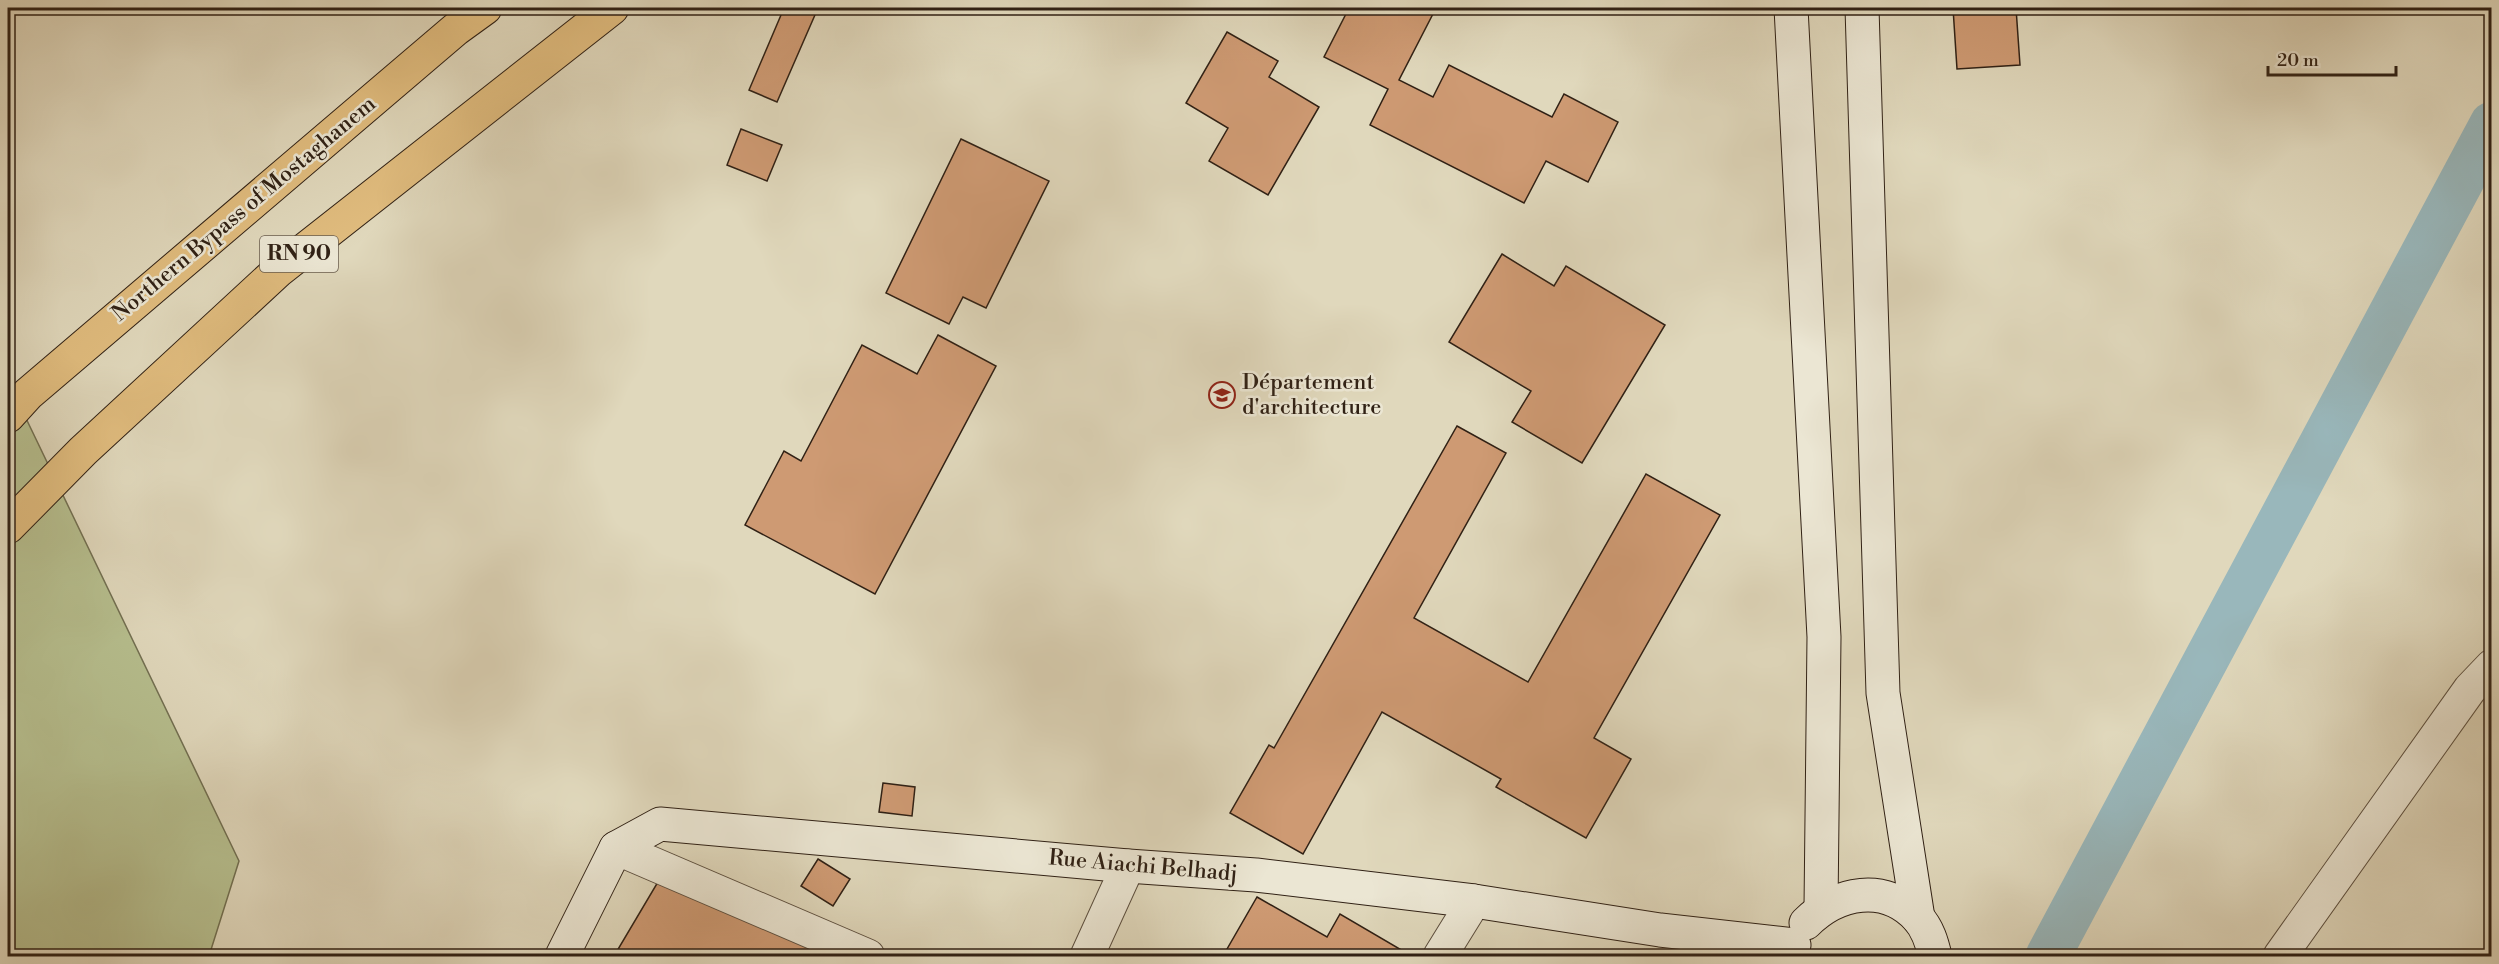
<svg xmlns="http://www.w3.org/2000/svg" width="2499" height="964" font-family="'Libre Bodoni',serif">
<rect width="100%" height="100%" fill="#e0d8bc"/>
<filter id="stains"><feTurbulence type="fractalNoise" baseFrequency=".00333" numOctaves="4"/><feColorMatrix values="0 0 0 0 .2 0 0 0 0 .09 0 0 0 0 .02 0 0 0 .5 -.17"/></filter>
<radialGradient id="worn" r=".72"><stop offset=".6" stop-color="#630" stop-opacity="0"/><stop offset="1" stop-color="#630" stop-opacity=".3"/></radialGradient>
<polygon fill="#b6be8e" stroke="#737052" stroke-width="1.5" points="8,381 239,861 209,956 8,956"/>
<g fill="none" stroke-linecap="round" stroke-linejoin="round">
<polyline stroke="#99b7bb" stroke-width="45" points="2048,956 2492,124"/>
</g>
<g fill="#ce9a73" stroke="#302115" stroke-width="1.5">
<polygon points="784,8 818,8 777,102 749,90"/>
<polygon points="1349,8 1436,8 1399,80 1433,97 1449,65 1552,117 1564,94 1618,122 1588,182 1546,161 1524,203 1370,125 1388,89 1324,57"/>
<polygon points="1953,8 2016,8 2020,65 1957,69"/>
<polygon points="1227,32 1278,61 1269,77 1319,107 1268,195 1209,161 1228,128 1186,103"/>
<polygon points="741,129 782,145 767,181 727,165"/>
<polygon points="961,139 1049,181 986,308 963,297 949,324 886,293"/>
<polygon points="1502,254 1554,286 1566,266 1665,325 1582,463 1512,422 1531,391 1449,342"/>
<polygon points="938,335 996,366 875,594 745,525 784,451 801,461 862,345 917,374"/>
<polygon points="1457,426 1506,453 1414,618 1528,682 1646,474 1720,515 1594,738 1631,759 1586,838 1496,787 1501,779 1382,712 1303,854 1230,813 1269,745 1274,748"/>
<polygon points="883,783 915,787 912,816 879,812"/>
<polygon points="818,859 850,879 833,906 801,886"/>
<polygon points="665,870 819,947 814,956 614,956"/>
<polygon points="1257,897 1327,937 1340,914 1410,955 1223,956"/>
</g>
<g fill="none" stroke-linecap="round" stroke-linejoin="round">
<defs>
<g id="street">
<polyline points="616,848 868,956"/>
<polyline points="1087,956 1128,866"/>
<polyline points="1440,956 1474,901"/>
<polyline points="2280,956 2470,689 2492,666"/>
</g>
<g id="secondary">
<polyline points="1791,8 1824,637 1821,908"/>
<polyline points="1862,8 1883,693 1918,918"/>
<path d="M1806 923C1837 892 1885 882 1918 918 1928 929 1932 943 1935 956"/>
<polyline points="562,956 616,848 660,824 1128,866 1256,875 1474,901 1660,930 1794,945"/>
</g>
<g id="highway">
<polyline points="8,416 28,394 456,29 485,8"/>
<polyline points="8,527 83,451 279,270 612,8"/>
</g>
</defs>
<use href="#street" stroke="#5c4f3f" stroke-width="35"/>
<use href="#secondary" stroke="#302115" stroke-width="35"/>
<use href="#highway" stroke="#302115" stroke-width="35"/>
<use href="#street" stroke="#ebe6d3" stroke-width="33"/>
<use href="#secondary" stroke="#ebe6d3" stroke-width="33"/>
<use href="#highway" stroke="#e0bc7e" stroke-width="33"/>
</g>
<defs>
<symbol id="university-ring" viewBox="-11 -11 22 22"><circle r="9.5" fill="#ebe6d3" stroke="#8f2418" stroke-width="1.5"/><path d="M0-5L7-2L0 1L-7-2ZM-4 1L0 2.5L4 1V4Q0 6-4 4Z" fill="#8f2418"/></symbol>
</defs>
<g fill-rule="evenodd">
<use href="#university-ring" x="1207" y="380" width="30" height="30"/>
</g>
<g text-anchor="middle" dominant-baseline="central" stroke-width="5" stroke-linejoin="round" paint-order="stroke">
<rect fill="#ebe6d3" stroke="#685c4e" stroke-width="1.5" x="260" y="236" width="78" height="36" rx="4.5"/>
<g font-size="21" font-weight="bold" fill="#302115">
<text x="299" y="254">RN 90</text>
</g>
<g font-size="22" fill="#302115" stroke="#ebe6d3">
<text transform="translate(244 209) rotate(-40)">Northern Bypass of Mostaghanem</text>
<text transform="translate(1143 866) rotate(5)">Rue Aiachi Belhadj</text>
</g>
<g font-size="22" fill="#302115" stroke="#ebe6d3" text-anchor="start">
<text x="1242" y="382">Département<tspan x="1242" dy="25">d'architecture</tspan></text>
</g>
</g>
<rect width="2499" height="964" fill="none" stroke="#e0d8bc" stroke-width="30"/>
<rect x="9" y="9" width="2481" height="946" fill="none" stroke="#302115" stroke-width="3"/>
<rect x="15" y="15" width="2469" height="934" fill="none" stroke="#302115" stroke-width="1.5"/>
<path d="M2268 66v9h128v-9" fill="none" stroke="#302115" stroke-width="3"/>
<text x="2277" y="66" font-size="18" fill="#302115" stroke="#ebe6d3" stroke-width="4.5" paint-order="stroke">20 m</text>
<rect width="100%" height="100%" filter="url(#stains)"/>
<rect width="100%" height="100%" fill="url(#worn)"/>
</svg>
